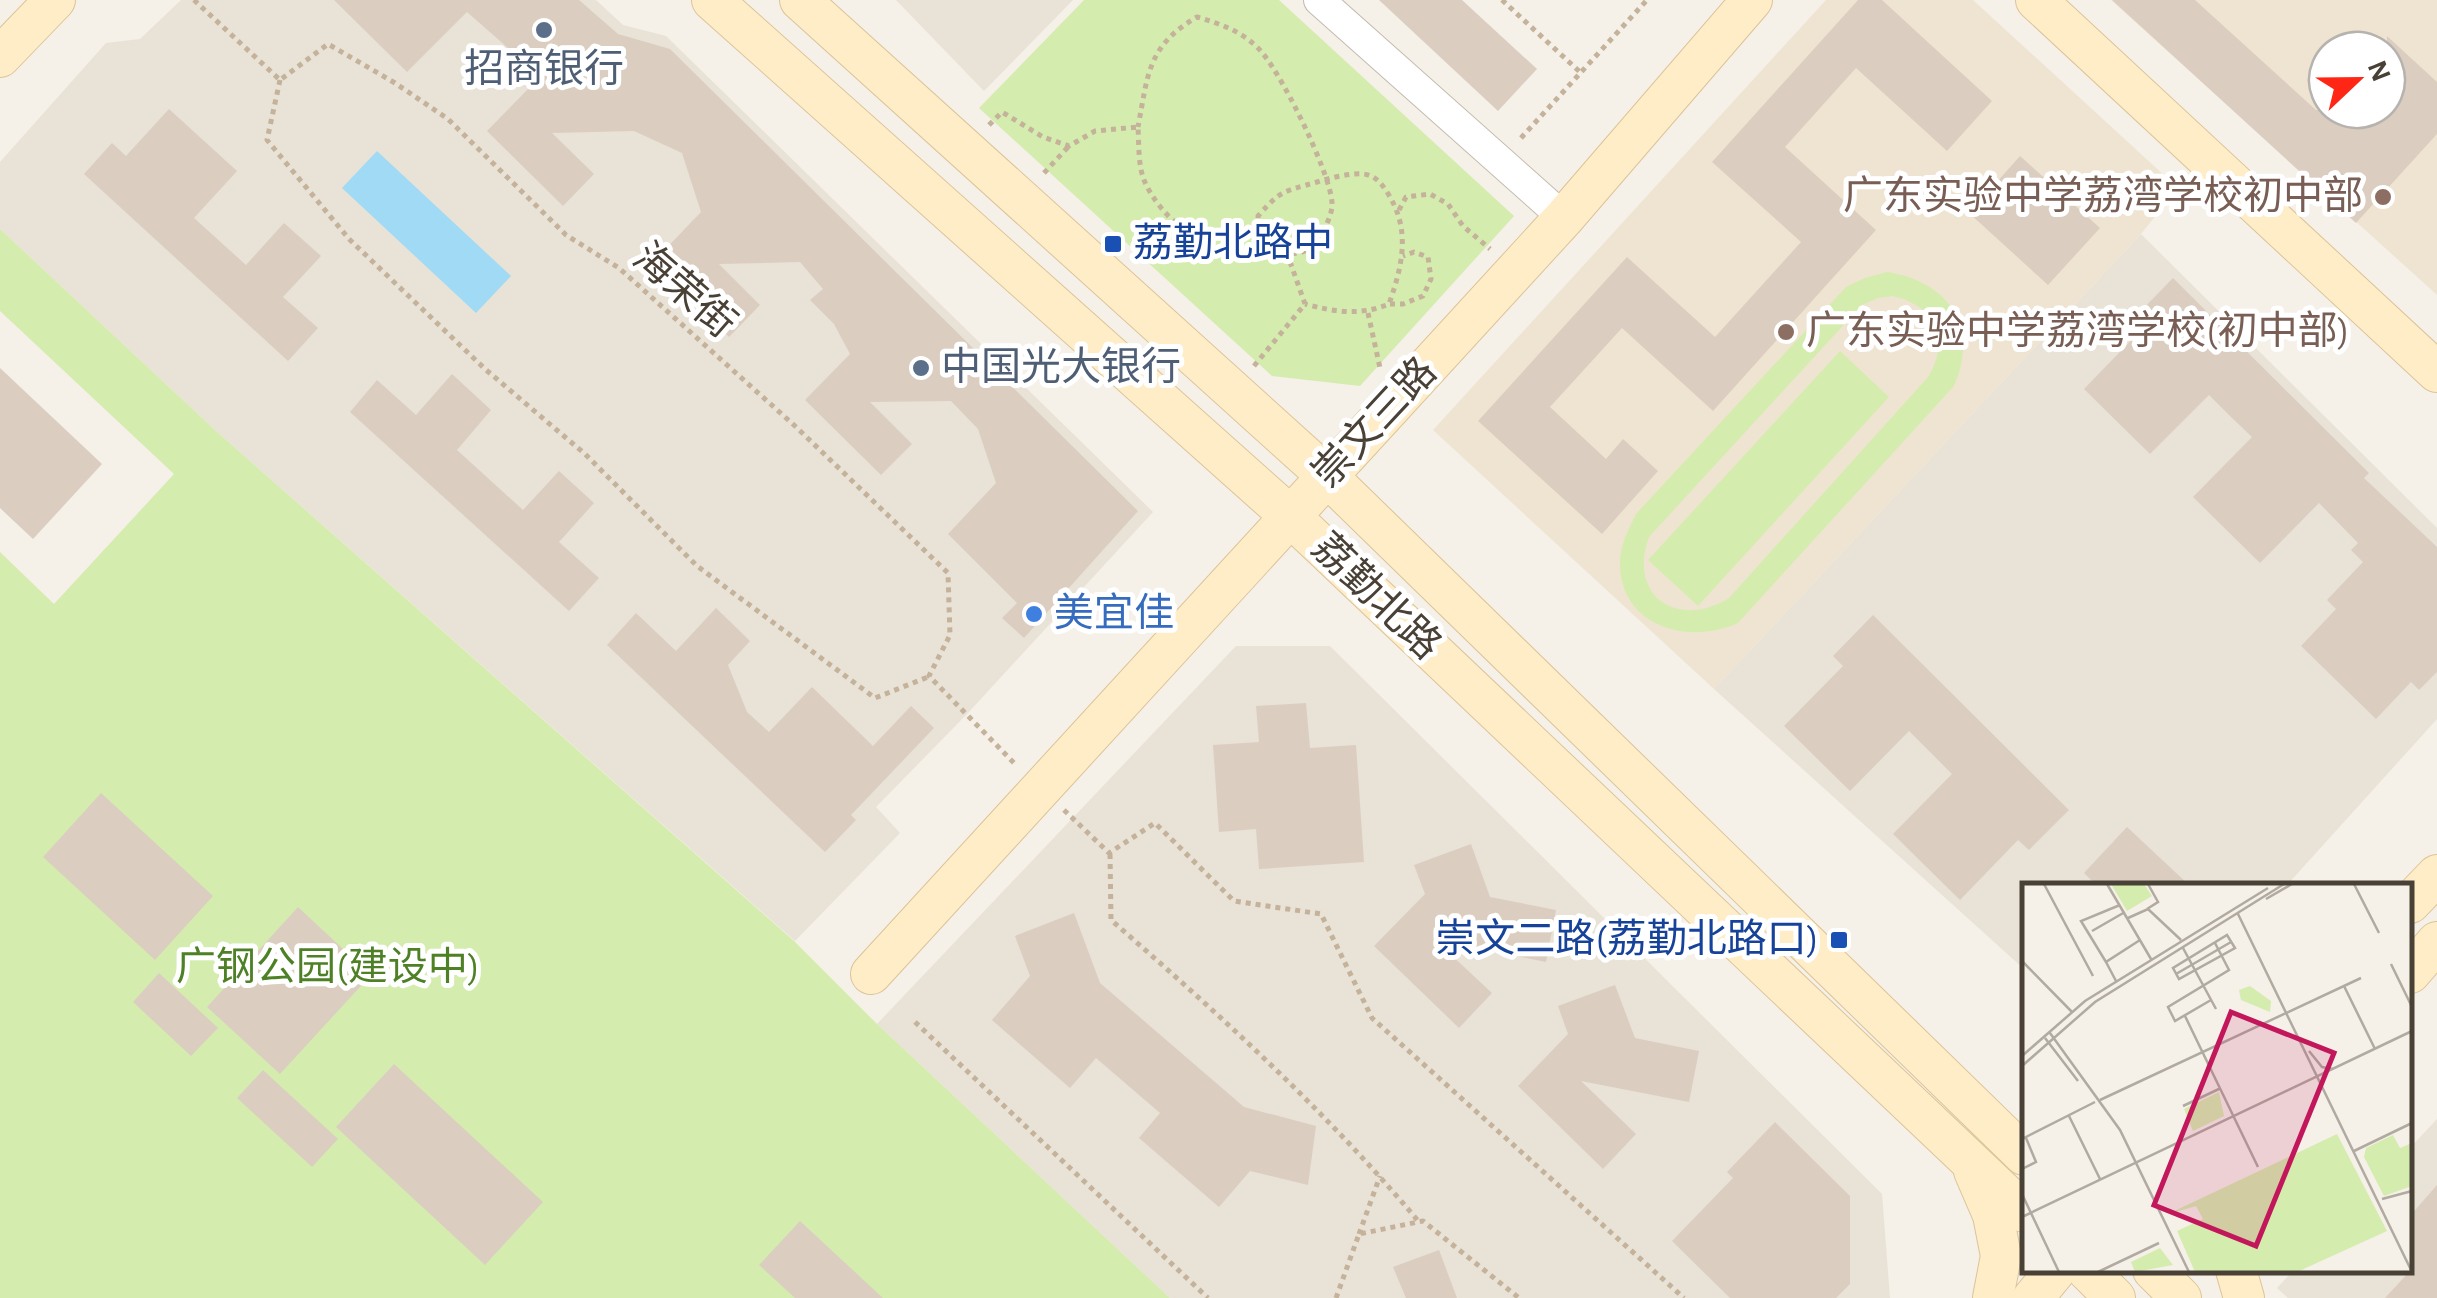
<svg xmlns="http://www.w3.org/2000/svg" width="2437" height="1298" font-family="'Alegreya Sans','Noto Sans SC',sans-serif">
<rect width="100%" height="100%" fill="#f5f0e8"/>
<g fill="#e9e2d6">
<polygon points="181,0 596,0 623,25 666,36 1153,512 967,714 876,807 900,833 795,941 216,431 0,229 0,162 106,43 140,39"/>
<polygon points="896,0 1073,0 984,91"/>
<polygon points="2141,234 2437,528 2437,719 2287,885 2024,886 2024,969 1714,689"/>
<polygon points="1236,646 1330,646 1882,1194 1890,1298 1170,1298 877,1024"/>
<polygon points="2437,1119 2437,1298 2288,1298 2277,1288 2293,1271 2410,1270 2410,1148"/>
</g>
<g fill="#efe4d1" fill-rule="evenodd">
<polygon points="1826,0 1973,0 2178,188 2141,234 1714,689 1433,430"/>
<path d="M2111 0H2437V295L2426 285ZM2327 50H2387V110H2327Z"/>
</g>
<g fill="#d5ecaf" fill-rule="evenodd">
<polygon points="1084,0 1279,0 1514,216 1360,386 1272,376 979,108"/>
<polygon points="0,229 216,431 794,941 877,1024 1170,1298 0,1298 0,552 54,604 174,474 0,311"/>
<path d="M1887 272C1948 281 1980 327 1954 386L1738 623C1690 645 1622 628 1620 566 1619 547 1628 530 1636 514L1846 287 1865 278ZM1893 296C1936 306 1951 340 1928 377L1729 598C1678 630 1627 596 1649 537L1862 305 1878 298Z"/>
<polygon points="1840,351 1889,397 1698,606 1648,560"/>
</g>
<polygon fill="#a1daf5" points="377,151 511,276 476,313 342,188"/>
<g fill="#dbcec0">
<polygon points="334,0 579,0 618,34 670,49 1138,511 1024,638 1002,618 1017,603 948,534 996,483 978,429 951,401 870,402 912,444 881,475 805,400 850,354 834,324 810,300 823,289 800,262 719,264 760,305 729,337 653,262 701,212 682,153 634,131 552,133 594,174 563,206 487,131 532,85 516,55 467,12 407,72"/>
<polygon points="1379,0 1462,0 1537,69 1498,111"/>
<polygon points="1858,0 1882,0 1992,101 1947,151 1856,68 1785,147 1876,230 1713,411 1622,328 1550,407 1606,459 1623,439 1658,471 1602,534 1478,421 1627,257 1715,337 1801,242 1712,162"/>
<polygon points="2112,0 2195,0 2316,110 2387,110 2387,36 2437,82 2437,134 2356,223"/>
<polygon points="169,109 237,171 194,218 246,265 284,223 321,256 283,297 318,328 288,361 84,174 112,143 126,156"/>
<polygon points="2020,156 2100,228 2048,285 1969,213"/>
<polygon points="2173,278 2369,473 2364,478 2437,547 2437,672 2419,690 2411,682 2376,719 2301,646 2336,609 2327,600 2363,562 2351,550 2358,543 2319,503 2260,563 2193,497 2252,437 2229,415 2209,395 2150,454 2084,389 2143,328 2133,319"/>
<polygon points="0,368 102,464 33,539 0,508"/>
<polygon points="452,374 491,410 457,450 523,510 559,471 594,503 559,542 599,578 569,611 350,412 377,380 416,415"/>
<polygon points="716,608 750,641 728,665 747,712 769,732 812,687 873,746 911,706 934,728 851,815 856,820 825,852 607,645 636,613 676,651"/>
<polygon points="1873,615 2069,810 2029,850 2018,840 1960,900 1893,834 1952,774 1909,731 1850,791 1784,726 1843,666 1833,656"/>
<polygon points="1306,703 1310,748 1356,745 1364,862 1259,869 1256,829 1219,832 1213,745 1259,742 1256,706"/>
<polygon points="101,793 213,896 155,960 43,857"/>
<polygon points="2127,827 2190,886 2097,886 2084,873"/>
<polygon points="1471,844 1490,897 1556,910 1546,962 1434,939 1492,993 1459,1028 1374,946 1425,894 1414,865"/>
<polygon points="298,907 371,975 280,1074 207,1007"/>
<polygon points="1074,913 1100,983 1244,1107 1316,1126 1308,1185 1250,1171 1219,1207 1139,1138 1160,1113 1096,1058 1070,1088 992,1020 1030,976 1015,936"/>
<polygon points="159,973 218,1028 191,1056 133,1002"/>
<polygon points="1615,985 1635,1038 1699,1051 1689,1102 1581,1081 1636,1134 1603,1169 1518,1086 1568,1034 1558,1006"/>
<polygon points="394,1064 543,1202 485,1265 336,1127"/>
<polygon points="263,1070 338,1139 312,1167 237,1098"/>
<polygon points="1775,1122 1850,1196 1850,1284 1836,1298 1730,1298 1672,1241 1733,1178 1727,1172"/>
<polygon points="2437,1185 2437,1298 2385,1298 2410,1271 2410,1216"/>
<polygon points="800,1221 883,1298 795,1298 759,1265"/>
<polygon points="1439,1250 1457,1298 1406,1298 1393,1267"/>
</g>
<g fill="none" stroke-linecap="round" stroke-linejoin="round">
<defs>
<polyline id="street" points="1319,0 1564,218"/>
<g id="secondary">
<polyline points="712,0 1290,516 2024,1212"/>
<polyline points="800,0 1326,475 2024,1155"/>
<polyline points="2036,0 2437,372"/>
<polyline points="0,57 55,0"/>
<polyline points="2410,903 2437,875"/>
<polyline points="2410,973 2437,942"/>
<polyline points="871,974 1564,218 1752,0"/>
<polyline points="1974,1171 1993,1215 2001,1256 1993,1298"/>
<polyline points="2087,1270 2115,1298"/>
<polyline points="2153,1270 2181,1298"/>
<polyline points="2236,1270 2244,1298"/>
<polyline points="2033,1298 2056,1270"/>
</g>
</defs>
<use href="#street" stroke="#c4baad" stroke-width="32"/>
<use href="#secondary" stroke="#dbc497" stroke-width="42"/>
<g stroke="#c4b29a" stroke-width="5" stroke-dasharray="5 5" stroke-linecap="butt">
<polyline points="194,0 280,80 328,44 395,83 448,119 566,235 619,268 795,426 948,573 950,635 929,676 1016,765"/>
<polyline points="1502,0 1581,73"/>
<polyline points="280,80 267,140 349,239 485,369 585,454 697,566 875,698 928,677"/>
<path d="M989 125 1002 112 1043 137 1069 146 1095 131 1138 127C1139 143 1138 165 1144 180 1161 221 1212 258 1257 258 1264 258 1266 255 1272 254 1294 251 1302 260 1319 238 1324 231 1333 213 1332 203 1331 174 1279 67 1257 47 1239 30 1220 24 1197 17 1147 46 1148 75 1138 127"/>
<polyline points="1521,138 1647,0"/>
<polyline points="1044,173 1069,146"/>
<polyline points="1399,210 1406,197 1430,194 1448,204 1463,226 1490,249"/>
<path d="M1259 258 1258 216C1282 189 1283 192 1317 182 1330 178 1349 173 1363 174 1375 175 1381 183 1387 192 1411 229 1403 264 1389 304 1360 316 1335 312 1305 304"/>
<polyline points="1390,304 1403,304 1423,296 1431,279 1428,257 1414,252 1403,256"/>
<polyline points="1368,313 1380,368"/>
<polyline points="1254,366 1305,304 1288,256"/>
<polyline points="1064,810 1109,853 1155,823 1234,901 1321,914 1372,1018 1684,1298"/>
<path d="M1110 854 1111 920C1219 1014 1327 1112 1419 1222"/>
<polyline points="915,1022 1208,1298"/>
<polyline points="1359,1234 1380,1176"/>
<polyline points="1336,1298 1359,1234 1423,1221 1519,1298"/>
</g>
<use href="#street" stroke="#fff" stroke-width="30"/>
<use href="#secondary" stroke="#ffedc8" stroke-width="40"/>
</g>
<g fill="#5c6f8a" stroke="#fff" stroke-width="4">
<circle cx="544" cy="30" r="10"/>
<circle cx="921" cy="368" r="10"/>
</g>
<g fill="#8d6e63" stroke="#fff" stroke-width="4">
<circle cx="2383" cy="197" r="10"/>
<circle cx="1786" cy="332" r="10"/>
</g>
<g fill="#1a4fb4" stroke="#fff" stroke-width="4">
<rect x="1103" y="234" width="20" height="20" rx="5"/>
<rect x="1829" y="930" width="20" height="20" rx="5"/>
</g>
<circle fill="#3f7fe0" stroke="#fff" stroke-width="4" cx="1034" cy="614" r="10"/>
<g text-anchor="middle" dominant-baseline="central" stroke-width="10" stroke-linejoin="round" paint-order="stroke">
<g font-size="40" fill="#4e5e75" stroke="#fff">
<text x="544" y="70">招商银行</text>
<text x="941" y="368" text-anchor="start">中国光大银行</text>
</g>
<g font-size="40" fill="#785e54" stroke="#fff" text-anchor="end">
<text x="2363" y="197">广东实验中学荔湾学校初中部</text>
<text x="1806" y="332" text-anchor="start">广东实验中学荔湾学校(初中部)</text>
</g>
<g font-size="40" fill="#164399" stroke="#fff" text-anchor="start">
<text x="1133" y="244">荔勤北路中</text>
<text x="1819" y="940" text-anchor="end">崇文二路(荔勤北路口)</text>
</g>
<g font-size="40" fill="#494036" stroke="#fff">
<text transform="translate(684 291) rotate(41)">海荣街</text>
<text transform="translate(1375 423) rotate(-47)">崇文三路</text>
<text transform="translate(1376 597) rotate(44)">荔勤北路</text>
</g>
<g font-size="40" fill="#366cbe" stroke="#fff" text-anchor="start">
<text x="1054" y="614">美宜佳</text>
</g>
<g font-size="40" fill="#4e8025" stroke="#fff">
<text x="328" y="968">广钢公园(建设中)</text>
</g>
</g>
<g transform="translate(2022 883)">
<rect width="390" height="390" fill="#f5f0e8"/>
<path d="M89 1H122L130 13 105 28ZM228 103 249 118 248 129 219 117 217 107ZM197 209 202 233 171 248 162 226ZM315 251 365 348 275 389H173L155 348 181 336 174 323 146 331ZM371 252 378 265 390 260V303L362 313 342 274 344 265ZM138 365 151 382 113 389 109 379Z" fill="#d5ecaf"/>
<path fill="none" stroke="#b0aaa1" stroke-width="2.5" d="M22 1 71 93M85 1 129 76M332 1 357 50M244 16 270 1M125 26 136 19 126 1M216 31 390 389M106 35 126 26 159 57M70 48 103 29M205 52 213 65 157 96 151 85ZM161 65 194 126M0 78 51 130M84 79 59 38 98 22M369 81 390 124M154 91 209 59M94 98 84 79 118 57M322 103 353 166M189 117 153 138 146 124 207 87 193 60M163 133 236 284M28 150 98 247 167 389M23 155 56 198M287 168 300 184 311 186M0 173 63 118 246 5M0 183 73 119 262 1M78 217 339 95M161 223 199 205M47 233 78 296M0 256 73 219M332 268 390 240M0 286 14 279 4 255M0 311 37 389M360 316 390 308M0 334 390 148M76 389 137 360"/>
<path fill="#c2185b" fill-opacity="0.15" stroke="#c2185b" stroke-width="5" d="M209 129 312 170 234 363 132 322Z"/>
<rect width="390" height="390" fill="none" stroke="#494036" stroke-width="5"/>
</g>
<g transform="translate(2357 80) rotate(68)"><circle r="48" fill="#ffffff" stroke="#b6b3af" stroke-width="2.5"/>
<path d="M0-8L18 38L0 25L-18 38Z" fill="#ff2615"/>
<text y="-15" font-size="28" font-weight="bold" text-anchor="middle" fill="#494036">N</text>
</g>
</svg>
